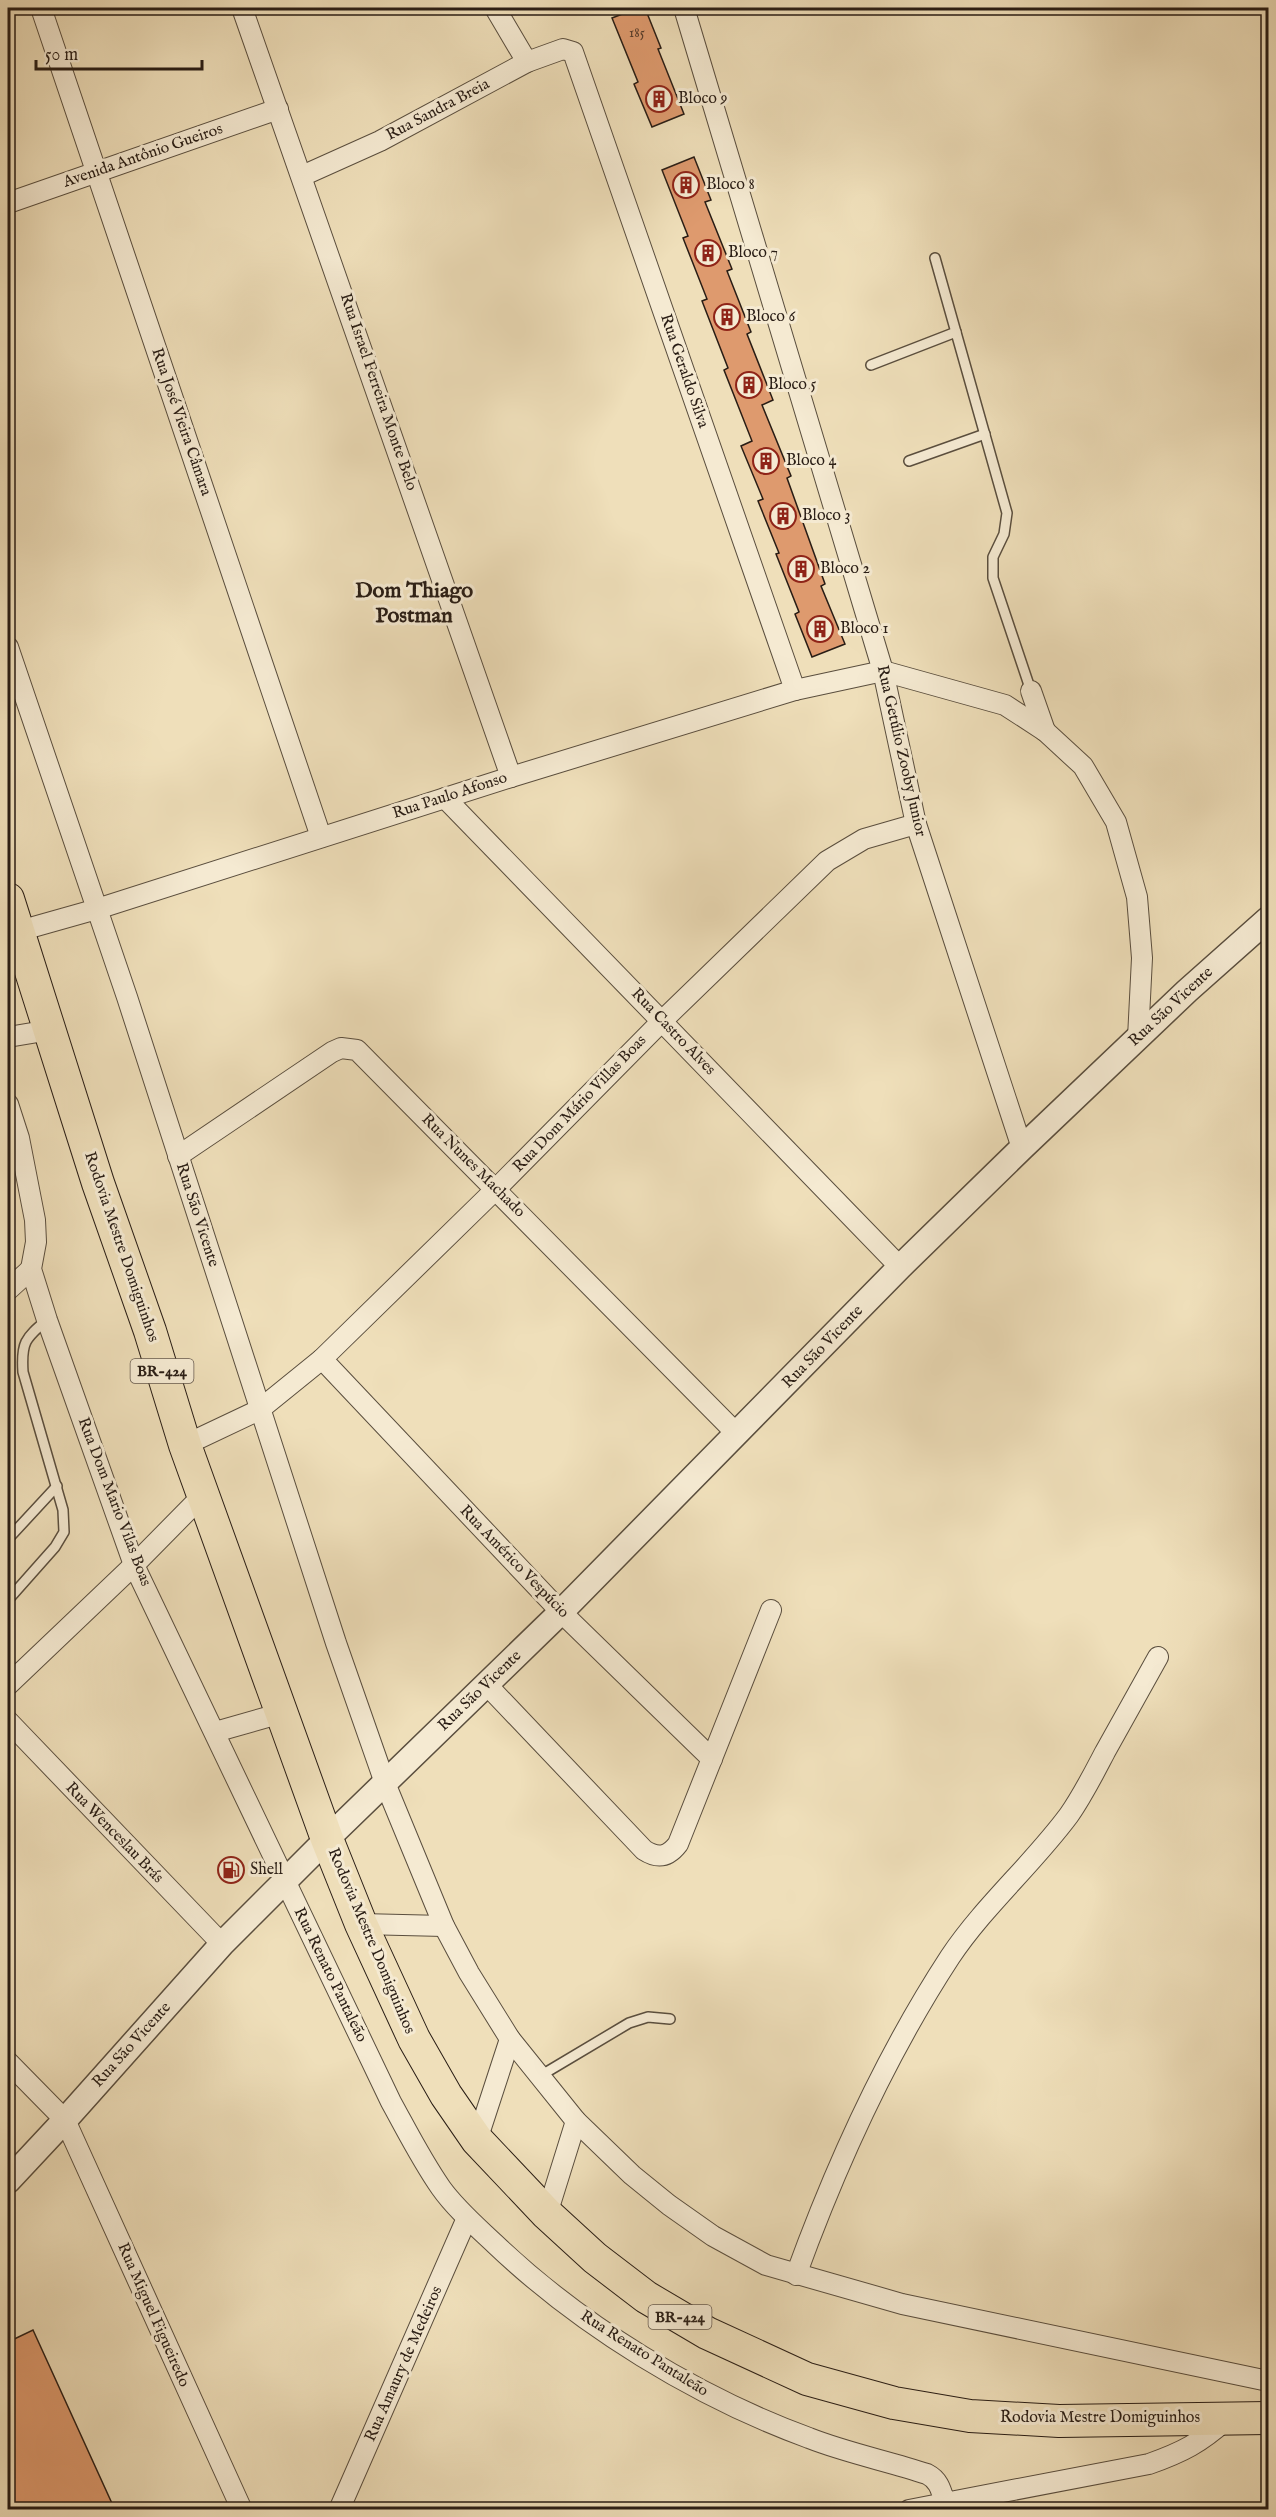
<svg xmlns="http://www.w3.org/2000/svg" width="1276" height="2517" font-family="'IM FELL English',serif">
<rect width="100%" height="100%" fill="#efdfba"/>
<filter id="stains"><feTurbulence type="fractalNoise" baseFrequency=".00333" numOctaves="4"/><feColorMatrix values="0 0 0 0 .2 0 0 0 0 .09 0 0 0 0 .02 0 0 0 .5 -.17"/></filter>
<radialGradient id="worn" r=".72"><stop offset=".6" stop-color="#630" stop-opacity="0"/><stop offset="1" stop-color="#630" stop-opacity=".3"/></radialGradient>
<g fill="#de9a6e" stroke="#291d15" stroke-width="1.5">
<polygon points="638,8 645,8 661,48 658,49 684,114 652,127 634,84 638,82 612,18"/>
<polygon points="694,157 711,200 705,202 732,269 727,271 751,332 747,334 773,400 762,405 791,476 787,478 825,584 821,586 845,644 812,657 795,614 799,612 776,554 779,553 758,501 763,499 741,446 752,441 724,370 728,368 702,301 707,299 683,238 688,236 662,170"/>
<polygon points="33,2330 115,2510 8,2510 8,2342"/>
</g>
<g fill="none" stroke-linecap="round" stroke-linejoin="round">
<defs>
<g id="service">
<polyline points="935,258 1007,513 1004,534 993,557 993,578 1031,691"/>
<polyline points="871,365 956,332"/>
<polyline points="909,461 985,434"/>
<polyline points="8,1539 57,1486"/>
<path d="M8 1600 55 1547 64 1532 63 1510 23 1372C21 1343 25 1338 47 1320"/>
<polyline points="540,2076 629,2023 648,2017 670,2019"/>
</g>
<g id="minor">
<polyline points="41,8 321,837"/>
<polyline points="242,8 511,777"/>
<polyline points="495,8 527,62"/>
<polyline points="684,8 883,671 916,824 1022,1148"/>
<polyline points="302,176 380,141 527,62 563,49 573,52 795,690"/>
<polyline points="8,203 278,109"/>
<polyline points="8,647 127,997 336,1643 385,1783 444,1926 469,1973 510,2039 576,2121 632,2175 669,2205 713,2236 766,2265 902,2304 1268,2381"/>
<polyline points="1031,691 1045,731"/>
<polyline points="445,798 900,1267"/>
<polyline points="19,931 97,909 511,777 795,690 883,671 1005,705 1045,731 1083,766 1116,822 1137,897 1142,958 1138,1038"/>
<polyline points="8,1037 50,1030"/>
<path d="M8 1104 19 1138 35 1220 36 1242 31 1269 47 1320 134 1565 391 2102C407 2131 422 2161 441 2188 456 2209 476 2226 495 2244 581 2326 697 2397 809 2438 847 2453 888 2461 927 2474 939 2480 941 2490 945 2503L1149 2464C1183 2452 1200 2443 1227 2419"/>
<polyline points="178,1156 332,1052 341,1048 357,1050 737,1434"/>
<polyline points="8,1290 31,1269"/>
<polyline points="322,1359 561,1612 712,1759"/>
<polyline points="185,1445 259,1410 322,1359 496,1189 663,1020 827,861 864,839 916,824"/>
<polyline points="8,1685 134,1565 203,1495"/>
<path d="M487 1685 644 1850C658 1859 668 1857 678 1844L771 1610"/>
<polyline points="8,1721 222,1944"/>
<polyline points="215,1732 282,1713"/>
<polyline points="361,1924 444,1926"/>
<polyline points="8,2062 65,2120 242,2510"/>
<polyline points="477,2140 510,2039"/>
<polyline points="547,2214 576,2121"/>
<path d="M796 2275C836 2165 886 2055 950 1957 984 1906 1032 1865 1069 1815 1083 1795 1094 1773 1105 1752 1123 1720 1140 1689 1158 1657"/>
<polyline points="339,2510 467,2218"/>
<polyline points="909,2510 945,2503 946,2510"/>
</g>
<polyline id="tertiary" points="8,2181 65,2120 222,1944 327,1839 561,1612 900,1267 1022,1148 1187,991 1268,919"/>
<polyline id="primary" points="8,899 98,1183 150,1331 185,1445 327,1839 361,1924 414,2039 446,2095 477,2140 547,2214 595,2258 646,2297 707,2333 807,2379 894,2403 970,2416 1059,2421 1268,2418"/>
</defs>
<use href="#service" stroke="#5a4e3e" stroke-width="12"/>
<use href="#minor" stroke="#5a4e3e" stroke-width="22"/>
<use href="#tertiary" stroke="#5a4e3e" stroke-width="27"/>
<use href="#primary" stroke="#291d15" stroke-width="34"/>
<use href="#service" stroke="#f5ead2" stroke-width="9"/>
<use href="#minor" stroke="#f5ead2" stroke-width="20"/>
<use href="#tertiary" stroke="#f5ead2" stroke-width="24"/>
<use href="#primary" stroke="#efdfba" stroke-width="32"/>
</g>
<defs>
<symbol id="building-ring" viewBox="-11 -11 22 22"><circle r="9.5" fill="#f5ead2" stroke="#8f2418" stroke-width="1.5"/><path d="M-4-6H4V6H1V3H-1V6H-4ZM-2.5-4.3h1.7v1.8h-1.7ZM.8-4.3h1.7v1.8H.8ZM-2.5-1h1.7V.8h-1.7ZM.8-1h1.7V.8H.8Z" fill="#8f2418"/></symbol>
<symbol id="fuel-ring" viewBox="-11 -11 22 22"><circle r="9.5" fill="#f5ead2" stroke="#8f2418" stroke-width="1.5"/><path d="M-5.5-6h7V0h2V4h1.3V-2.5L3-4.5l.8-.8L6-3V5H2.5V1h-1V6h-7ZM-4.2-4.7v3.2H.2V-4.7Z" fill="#8f2418"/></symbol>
</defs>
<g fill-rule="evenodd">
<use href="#building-ring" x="644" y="84" width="30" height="30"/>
<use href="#building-ring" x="671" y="170" width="30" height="30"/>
<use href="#building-ring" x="693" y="238" width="30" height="30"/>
<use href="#building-ring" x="712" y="302" width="30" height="30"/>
<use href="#building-ring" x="734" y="370" width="30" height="30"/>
<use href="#building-ring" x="751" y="446" width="30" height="30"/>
<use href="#building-ring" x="768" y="501" width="30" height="30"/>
<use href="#building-ring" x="786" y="554" width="30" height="30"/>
<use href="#building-ring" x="805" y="614" width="30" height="30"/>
<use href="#fuel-ring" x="216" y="1855" width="30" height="30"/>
</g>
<g text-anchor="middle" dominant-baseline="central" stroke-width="6" stroke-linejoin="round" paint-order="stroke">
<g font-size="14" fill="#563c2b">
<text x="637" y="33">185</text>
</g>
<g fill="#f5ead2" stroke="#665a4e" stroke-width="1.5">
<rect x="130.5" y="1359" width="63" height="24" rx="4.5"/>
<rect x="648.5" y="2305" width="63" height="24" rx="4.5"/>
</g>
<g font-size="15" font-weight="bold" fill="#291d15">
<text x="162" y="1371">BR-424</text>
<text x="680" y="2317">BR-424</text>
</g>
<g font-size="16" fill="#291d15" stroke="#f5ead2" text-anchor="start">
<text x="678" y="99">Bloco 9</text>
<text x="706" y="185">Bloco 8</text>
<text x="728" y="253">Bloco 7</text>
<text x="746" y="317">Bloco 6</text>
<text x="768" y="385">Bloco 5</text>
<text x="786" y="461">Bloco 4</text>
<text x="802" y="516">Bloco 3</text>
<text x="820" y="569">Bloco 2</text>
<text x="840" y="629">Bloco 1</text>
<text x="250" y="1870">Shell</text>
</g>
<g font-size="16" fill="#291d15" stroke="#f5ead2">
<text transform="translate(438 110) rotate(-28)">Rua Sandra Breia</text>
<text transform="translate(143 156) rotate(-19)">Avenida Antônio Gueiros</text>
<text transform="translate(684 371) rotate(71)">Rua Geraldo Silva</text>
<text transform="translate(378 392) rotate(71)">Rua Israel Ferreira Monte Belo</text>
<text transform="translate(181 422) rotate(71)">Rua José Vieira Câmara</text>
<text transform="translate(901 751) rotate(77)">Rua Getúlio Zooby Junior</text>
<text transform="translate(450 796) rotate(-18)">Rua Paulo Afonso</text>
<text transform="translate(1171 1007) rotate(-43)">Rua São Vicente</text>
<text transform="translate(673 1032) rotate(46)">Rua Castro Alves</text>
<text transform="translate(580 1104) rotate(-46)">Rua Dom Mário Villas Boas</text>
<text transform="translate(473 1166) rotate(45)">Rua Nunes Machado</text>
<text transform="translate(197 1215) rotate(72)">Rua São Vicente</text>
<text transform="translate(121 1247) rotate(71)">Rodovia Mestre Domiguinhos</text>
<text transform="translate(823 1347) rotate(-46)">Rua São Vicente</text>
<text transform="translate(114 1502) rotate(69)">Rua Dom Mario Vilas Boas</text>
<text transform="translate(514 1562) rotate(46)">Rua Américo Vespúcio</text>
<text transform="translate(480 1691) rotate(-44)">Rua São Vicente</text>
<text transform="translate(114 1833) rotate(46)">Rua Wenceslau Brás</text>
<text transform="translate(371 1941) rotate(67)">Rodovia Mestre Domiguinhos</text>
<text transform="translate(330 1975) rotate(64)">Rua Renato Pantaleão</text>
<text transform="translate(132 2045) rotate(-48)">Rua São Vicente</text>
<text transform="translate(153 2315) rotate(66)">Rua Miguel Figueiredo</text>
<text transform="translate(644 2354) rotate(32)">Rua Renato Pantaleão</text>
<text transform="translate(404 2364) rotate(-66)">Rua Amaury de Medeiros</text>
<text x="1100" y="2418">Rodovia Mestre Domiguinhos</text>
</g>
<g font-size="22" font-weight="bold" fill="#291d15" stroke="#f5ead2">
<text x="414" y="591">Dom Thiago<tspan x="414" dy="25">Postman</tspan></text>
</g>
</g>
<rect width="1276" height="2517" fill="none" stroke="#efdfba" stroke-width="30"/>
<rect x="9" y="9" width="1258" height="2499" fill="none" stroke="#291d15" stroke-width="3"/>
<rect x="15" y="15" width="1246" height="2487" fill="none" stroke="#291d15" stroke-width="1.5"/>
<path d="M36 60v9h166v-9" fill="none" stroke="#291d15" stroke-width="3"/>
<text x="45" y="60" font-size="18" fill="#291d15" stroke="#f5ead2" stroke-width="4.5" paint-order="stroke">50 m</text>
<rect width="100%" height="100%" filter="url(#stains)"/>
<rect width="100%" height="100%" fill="url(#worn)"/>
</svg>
